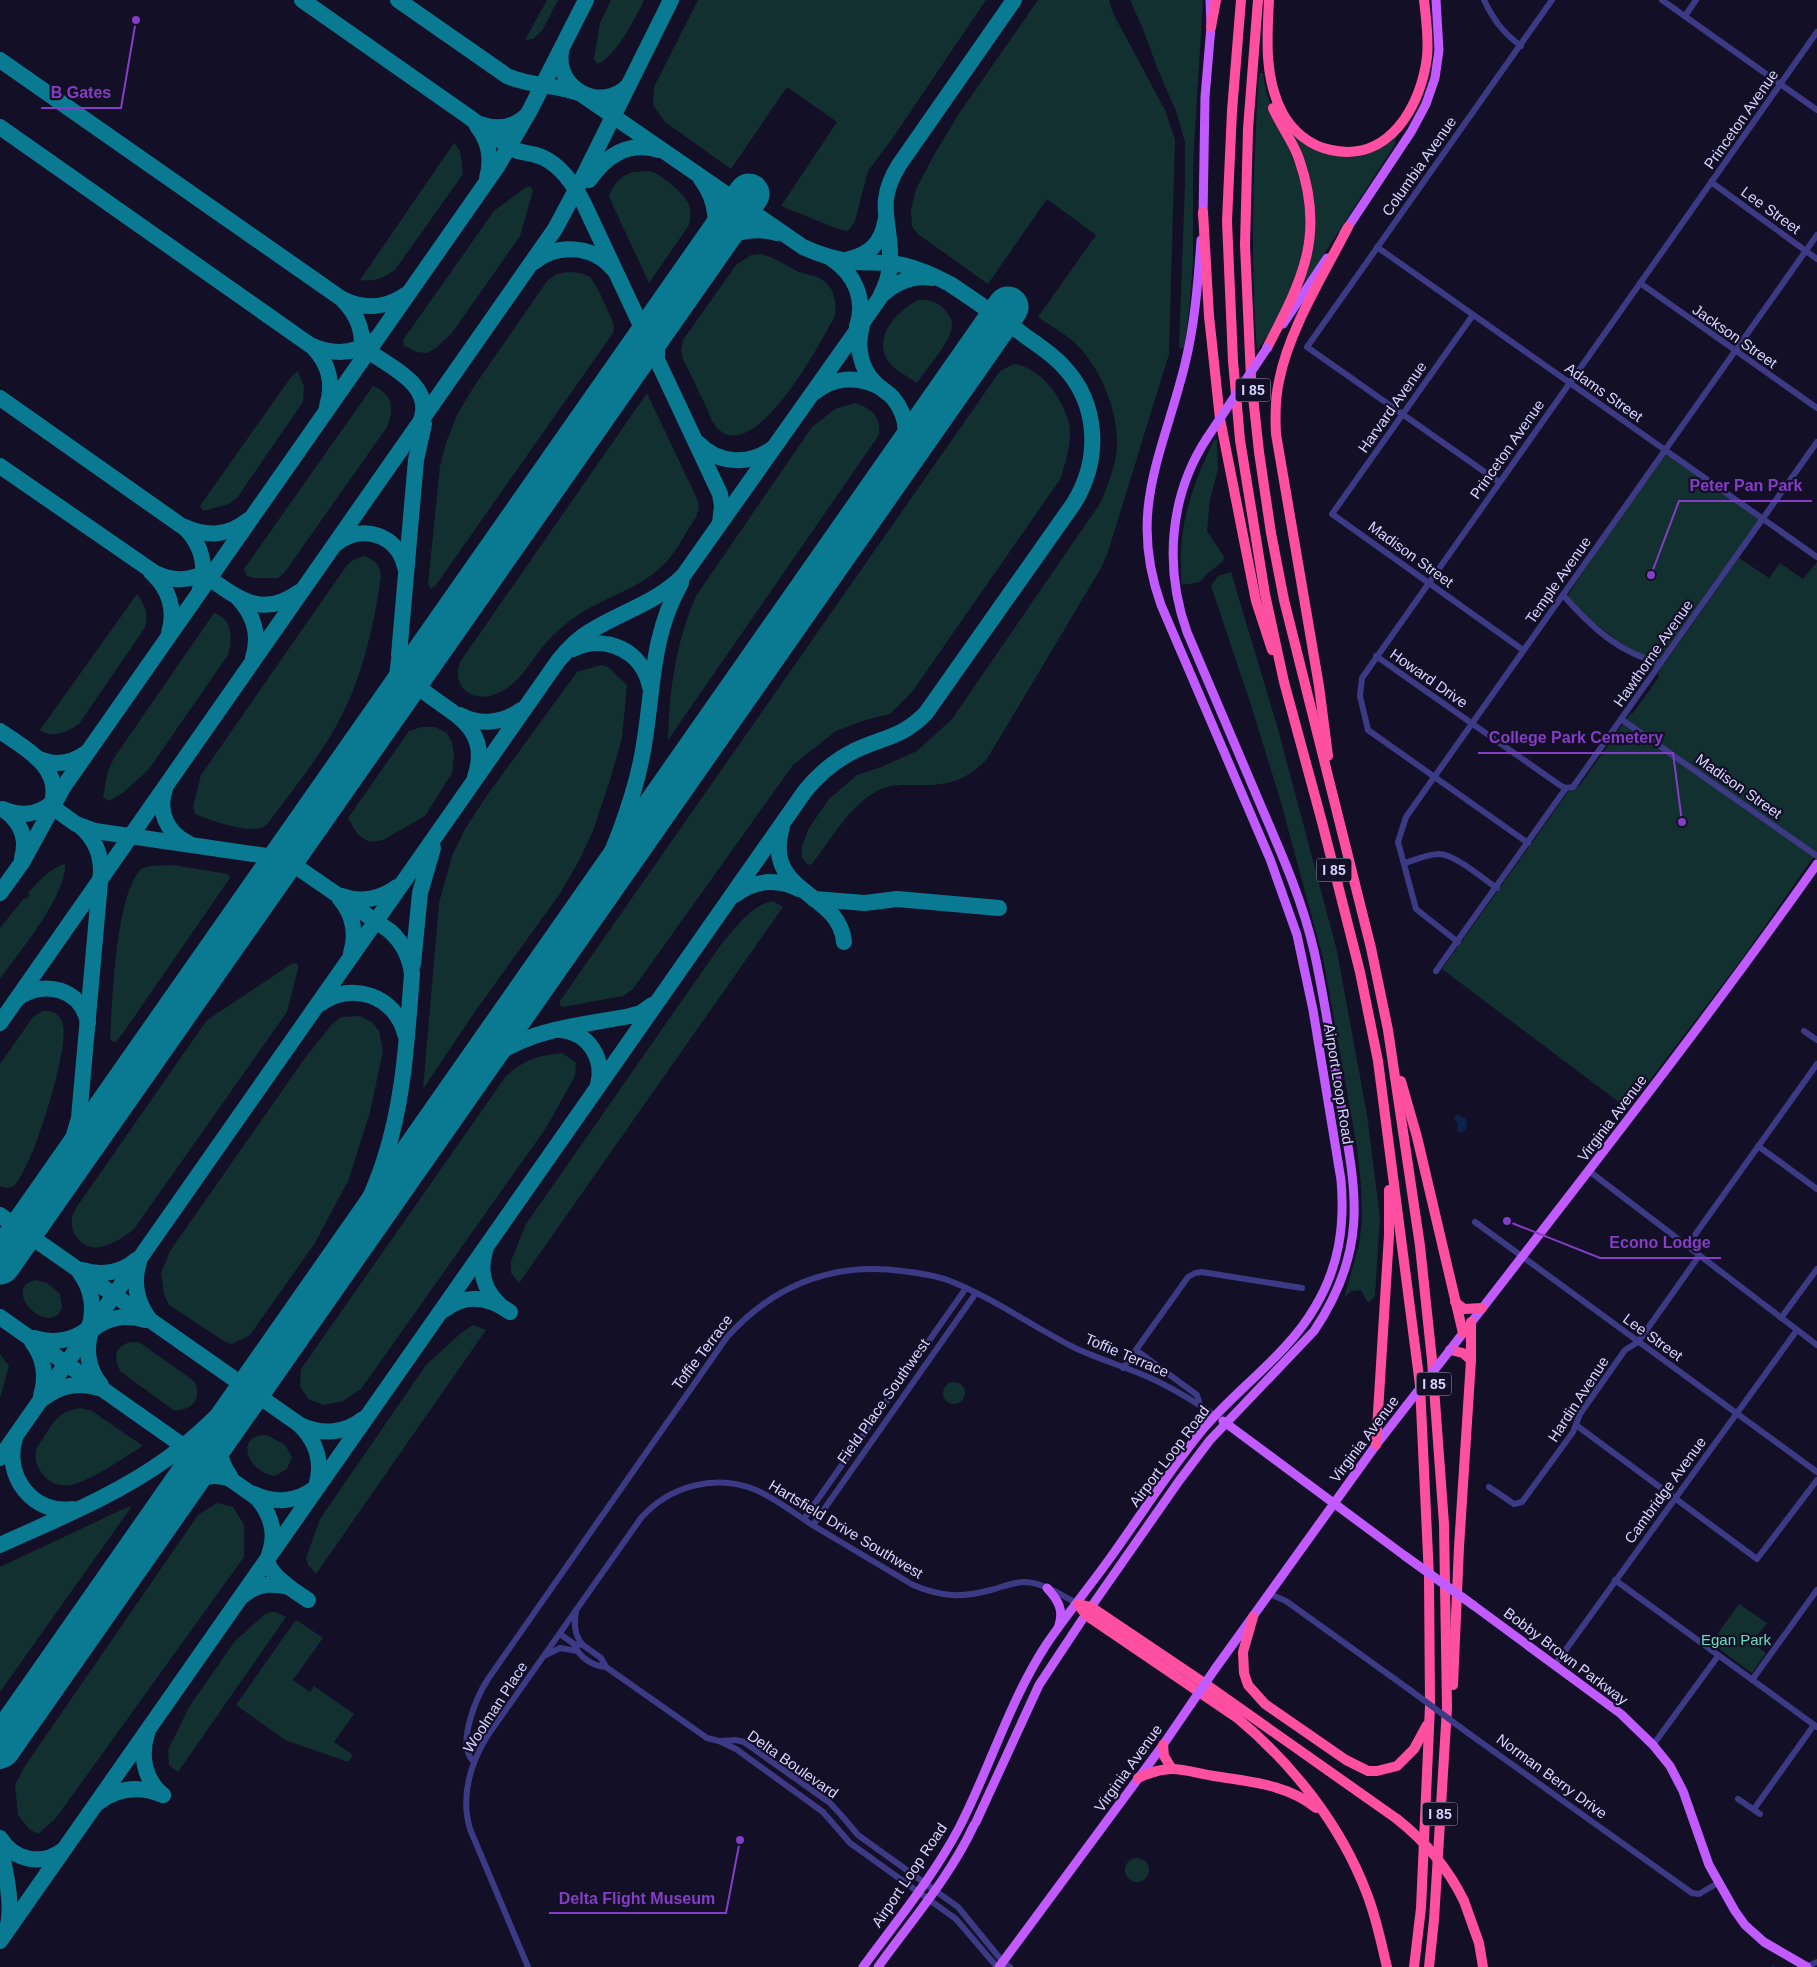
<svg xmlns="http://www.w3.org/2000/svg" width="1817" height="1967" font-family="Arial,sans-serif">
<rect width="100%" height="100%" fill="#130f26"/>
<g fill="#12302f">
<polygon points="547,0 558,0 542,31 533,39 525,40"/>
<path d="M611 0H644C636 17 615 58 597 64L594 59 600 23Z"/>
<polygon points="698,0 986,0 892,139 868,171 855,221 848,231 838,229 781,206 837,122 787,87 731,169 665,122 653,105 654,87"/>
<path d="M1038 0H1109L1113 13 1165 110 1175 140 1169 354 1108 552 1101 568 987 759C965 782 946 786 915 785 903 785 892 784 881 789 852 802 831 839 812 864L808 865 802 858V846L809 828 829 799 857 775 881 767 917 751 952 719 1101 502C1108 483 1118 461 1117 440 1116 407 1101 370 1078 346 1067 335 1051 326 1038 317L1096 235 1047 199 988 284 918 234 912 227 911 209 916 189 934 155 958 115Z"/>
<polygon points="1130,0 1203,0 1193,164 1193,263 1189,312 1184,349 1179,348 1185,184 1185,142 1176,111 1158,70 1143,29"/>
<path d="M1259 73H1263C1267 106 1283 133 1295 163 1320 231 1297 295 1257 351 1250 258 1253 165 1259 73Z"/>
<polygon points="1290,130 1311,147 1375,151 1397,136 1395,140 1396,143 1308,279 1302,284 1312,234"/>
<path d="M454 143 460 151 463 174 395 270C383 278 375 282 360 280Z"/>
<path d="M633 172C639 172 648 170 653 172 664 177 685 194 689 205 692 211 690 219 689 225L649 283 609 197C613 184 620 176 633 172Z"/>
<polygon points="526,187 531,187 533,191 520,236 452,333 436,348 427,353 417,352 404,346 403,340 494,211"/>
<path d="M761 254C774 257 785 265 797 271 805 275 816 275 823 280 834 288 837 304 835 316 821 342 755 467 717 428 713 424 710 416 708 411 700 394 692 377 683 359L681 350 683 340 736 265 751 255Z"/>
<polygon points="568,272 581,273 590,277 599,291 614,325 613,333 436,585 431,589 428,584 440,466 446,443 457,415 473,388 547,281 556,274"/>
<path d="M918 300C930 300 938 301 946 311 949 316 952 319 952 325 952 341 926 369 917 383 909 377 898 372 891 365 870 340 895 312 918 300Z"/>
<path d="M1014 364C1041 368 1063 398 1069 424 1073 441 1065 462 1061 478L912 692 890 714 862 721 836 731 793 765 633 989 623 996 563 1007 560 1005V1001L1000 371Z"/>
<polygon points="298,371 304,387 303,402 237,498 229,504 203,511 200,506 291,377"/>
<path d="M373 386C392 394 395 408 387 427L285 572 278 578H254L247 576 244 569Z"/>
<path d="M647 393 698 501 699 508 696 517C685 533 676 554 661 567 636 591 603 597 575 617 564 625 553 635 544 645 527 666 518 688 490 696 479 698 469 696 462 687 457 679 457 671 460 662Z"/>
<path d="M855 403C872 409 881 416 879 435L668 740C669 690 676 642 696 596L812 427 835 409Z"/>
<path d="M1217 439 1218 469 1210 500 1207 531 1224 557 1223 561 1207 574 1200 582 1182 585C1176 531 1191 488 1214 440Z"/>
<polygon points="1664,448 1765,518 1656,670 1585,616 1566,598"/>
<path d="M364 556C375 560 380 564 381 576 374 624 364 671 342 715 323 753 294 788 269 822 267 824 265 826 263 827 250 834 208 820 195 814L193 807 201 775 347 565 353 560Z"/>
<polygon points="1739,558 1769,578 1780,563 1803,579 1817,562 1817,852 1742,959 1628,1109 1442,969 1568,792 1580,785 1630,714 1633,713 1659,677 1658,673"/>
<polygon points="1231,572 1278,729 1337,951 1367,1115 1380,1217 1375,1296 1368,1303 1361,1290 1351,1291 1344,1298 1359,1245 1362,1220 1361,1186 1357,1148 1323,958 1280,799 1249,699 1211,586 1218,576"/>
<path d="M137 594C146 607 151 619 142 632L79 724C68 732 52 739 40 730Z"/>
<path d="M214 613C234 620 232 638 228 655L149 769 124 792 109 801 103 797 108 771 114 758Z"/>
<polygon points="601,665 608,667 627,685 622,738 610,780 593,831 579,861 559,895 474,1013 423,1089 439,903 452,856 465,829 488,794 577,672"/>
<polygon points="422,727 435,727 447,733 452,742 454,756 452,773 425,816 383,840 370,842 358,835 348,818 409,731"/>
<path d="M65 864C66 897 19 952 0 979V928L24 898 26 899 30 895 28 893C38 882 50 868 65 864Z"/>
<path d="M172 865 228 874 230 878 123 1033 116 1042 112 1041 110 1038C113 1000 115 894 142 868L150 866Z"/>
<path d="M773 901 783 907 519 1283 511 1273V1261L526 1224 720 946C734 930 750 905 773 901Z"/>
<path d="M293 963 298 964V969L287 1012 134 1229C124 1237 114 1244 100 1247 85 1251 69 1234 72 1218 72 1215 75 1211 76 1208L207 1020Z"/>
<path d="M43 1011C52 1010 61 1015 63 1025 69 1051 33 1167 14 1186L6 1188 0 1186V1064L33 1017Z"/>
<polygon points="360,1016 372,1022 379,1031 383,1051 370,1112 349,1179 315,1243 250,1335 232,1344 224,1341 169,1305 164,1295 161,1273 170,1251 305,1058 332,1024 341,1017"/>
<path d="M562 1053 576 1063 575 1076 546 1128 361 1389 343 1401 324 1405 308 1399 300 1386 301 1369 506 1076C526 1059 536 1056 562 1053Z"/>
<path d="M35 1280 47 1283 60 1294 62 1308C49 1339 0 1289 35 1280Z"/>
<polygon points="473,1325 486,1330 316,1574 308,1565 306,1558 320,1519 426,1365 461,1333"/>
<path d="M131 1342H139L194 1381C203 1398 192 1412 173 1410L120 1371C113 1356 115 1346 131 1342Z"/>
<polygon points="0,1354 9,1366 0,1398"/>
<circle cx="954" cy="1393" r="11"/>
<path d="M81 1408 92 1411 143 1446C122 1458 98 1477 75 1484 55 1491 32 1473 36 1450 37 1446 42 1441 44 1437 56 1418 59 1412 81 1408Z"/>
<path d="M267 1435 285 1445 292 1457 287 1469 275 1476C247 1473 234 1434 267 1435Z"/>
<polygon points="217,1503 233,1507 244,1525 244,1557 56,1818 38,1834 29,1829 18,1815 15,1785 25,1766 198,1515"/>
<polygon points="132,1506 0,1692 0,1567 121,1510"/>
<polygon points="1739,1604 1767,1623 1752,1643 1766,1653 1752,1673 1711,1643"/>
<polygon points="271,1612 276,1612 286,1617 178,1772 169,1765 168,1750 189,1707 235,1641 265,1614"/>
<polygon points="295,1621 298,1621 323,1638 293,1680 310,1692 314,1686 354,1714 334,1742 353,1755 348,1762 285,1740 236,1705"/>
<circle cx="1137" cy="1870" r="12"/>
</g>
<path fill="#0c2248" d="M1458 1114 1466 1119C1469 1125 1467 1130 1461 1133L1457 1132 1458 1124 1454 1120 1455 1116Z"/>
<g fill="none" stroke-linecap="round" stroke-linejoin="round">
<polyline stroke="#0c2248" stroke-width="2" points="1772,1967 1774,1966"/>
<g stroke="#0a7a92" stroke-width="16">
<path d="M302 0 469 117 509 147C518 153 526 152 536 155 558 161 573 183 583 202L720 494 722 506 720 523"/>
<path d="M561 52C555 89 601 113 628 86"/>
<path d="M0 60 342 299C364 310 387 308 407 294"/>
<path d="M480 124C497 130 514 128 527 115"/>
<path d="M477 126C489 141 492 160 487 178"/>
<path d="M0 127 310 345C332 355 354 355 374 340"/>
<path d="M701 179C718 201 719 227 709 251"/>
<path d="M589 180C607 155 628 141 659 150"/>
<path d="M709 251C727 233 751 226 777 233"/>
<path d="M832 259C855 274 866 300 857 326"/>
<path d="M849 259C869 255 882 242 885 222"/>
<path d="M534 262C557 243 593 245 613 269"/>
<path d="M882 295C896 282 913 275 932 278"/>
<path d="M343 300C359 316 365 334 361 357"/>
<path d="M862 326C856 346 860 368 875 383 881 389 888 392 893 398 909 417 909 442 899 463"/>
<path d="M312 346C329 363 334 384 327 406"/>
<path d="M368 351C391 367 434 386 421 420"/>
<polyline points="657,356 658,332 664,315"/>
<path d="M815 392C834 377 857 376 878 386"/>
<path d="M0 398 186 529C202 546 207 567 200 589"/>
<path d="M424 424 416 460 399 655C408 708 499 707 475 777"/>
<path d="M698 443C718 464 750 466 773 448"/>
<path d="M0 466 155 573C173 582 192 581 210 570"/>
<path d="M185 527C206 537 229 536 248 520"/>
<path d="M337 543C362 523 398 535 405 567"/>
<path d="M151 572C169 588 176 610 169 633"/>
<path d="M209 578C240 600 264 618 299 592"/>
<path d="M238 598C254 615 260 636 253 658"/>
<path d="M573 649C605 633 643 651 650 687"/>
<polyline points="385,713 395,692 399,660"/>
<path d="M460 715C480 726 503 723 521 710"/>
<path d="M0 731C26 749 64 768 51 806L76 824 95 831 280 858 291 863 390 931C403 943 410 956 412 974 407 1037 404 1101 384 1161 372 1198 354 1231 337 1266"/>
<path d="M37 758C54 766 71 764 86 753"/>
<path d="M165 789C157 811 167 833 188 843"/>
<path d="M782 827C762 895 839 890 844 942"/>
<path d="M22 858C28 838 20 821 3 809 21 817 39 815 54 801"/>
<polyline points="0,893 23,861 64,786 497,167 529,112 586,0"/>
<path d="M735 895C754 880 777 878 799 889"/>
<path d="M342 896C361 903 381 899 397 887"/>
<path d="M340 899C353 914 357 934 351 953"/>
<polyline points="814,899 865,903 897,899 999,908"/>
<path d="M589 906C610 857 632 808 642 756 654 695 649 639 681 583"/>
<polyline points="413,964 420,893 433,848"/>
<path d="M18 998C44 979 82 989 88 1023"/>
<path d="M320 1004C351 980 396 996 405 1034"/>
<polyline points="0,1023 555,229 584,175 671,0"/>
<path d="M560 1030C588 1032 605 1058 598 1085"/>
<path d="M473 1072C520 1029 570 1027 630 1016L641 1013 652 1005"/>
<path d="M45 1199 66 1162 79 1118 101 871C101 853 94 838 80 826"/>
<path d="M0 1215 300 1425C317 1442 323 1464 316 1487"/>
<path d="M485 1251C479 1271 484 1290 499 1304"/>
<path d="M139 1262C133 1281 136 1301 148 1317"/>
<path d="M82 1270C101 1276 121 1273 136 1260"/>
<path d="M80 1273C92 1289 95 1309 89 1328"/>
<path d="M444 1310C465 1293 489 1297 510 1312"/>
<path d="M0 1317 257 1498C269 1512 276 1529 271 1548 270 1553 267 1558 268 1563 272 1577 297 1593 308 1600"/>
<path d="M92 1330C107 1317 127 1314 146 1320"/>
<path d="M91 1331C85 1350 88 1370 101 1385"/>
<path d="M34 1338C53 1344 73 1341 89 1328"/>
<path d="M32 1342C44 1357 47 1377 41 1396"/>
<path d="M44 1398C60 1385 80 1382 99 1388"/>
<path d="M300 1425C321 1435 344 1434 363 1419"/>
<path d="M223 1428C217 1445 219 1461 230 1476"/>
<path d="M15 1438C3 1476 33 1515 73 1509"/>
<path d="M0 1458 558 661C567 650 577 639 589 632 622 611 655 604 683 576L879 299C885 288 890 276 890 262 892 223 874 205 899 165L1014 0"/>
<path d="M181 1489C195 1477 211 1473 228 1478"/>
<path d="M254 1494C274 1504 297 1502 315 1488"/>
<path d="M0 1545C57 1519 117 1495 168 1458 206 1430 238 1395 270 1361"/>
<path d="M244 1595C258 1583 272 1583 289 1587"/>
<path d="M147 1734C140 1755 144 1780 163 1795"/>
<polyline points="0,1735 29,1706"/>
<polyline points="0,1761 6,1738"/>
<path d="M99 1802C119 1787 141 1786 163 1795"/>
<path d="M0 1838C14 1861 42 1866 63 1850"/>
<path d="M0 1846C5 1869 14 1906 7 1929"/>
<path d="M0 1941 805 791C819 774 835 760 856 750 884 737 903 737 926 713L1074 503C1101 459 1099 403 1062 365 1050 352 1034 343 1020 332 997 316 974 300 950 284 935 276 920 269 903 265 887 262 872 263 856 262 838 260 820 255 803 247L581 94C558 84 531 87 507 76L398 0"/>
</g>
<g stroke="#0a7a92" stroke-width="41">
<polyline points="0,1264 749,194"/>
<polyline points="0,1748 1008,307"/>
</g>
<g stroke="#3d3a85" stroke-width="6">
<path d="M1484 0C1493 19 1503 33 1521 46"/>
<polyline points="1662,0 1817,110"/>
<polyline points="1685,16 1696,0"/>
<polyline points="1711,182 1817,259"/>
<polyline points="1377,247 1817,557"/>
<polyline points="1640,283 1817,408"/>
<polyline points="1473,315 1332,514 1523,650"/>
<polyline points="1499,482 1307,347 1552,0"/>
<path d="M1563 595C1590 626 1620 654 1661 663"/>
<polyline points="1376,656 1561,786 1566,788"/>
<polyline points="1621,719 1817,856"/>
<polyline points="1528,843 1368,730 1360,696 1362,678 1817,32"/>
<path d="M1405 863C1415 860 1428 854 1439 854 1455 854 1483 879 1497 888"/>
<polyline points="1458,942 1416,909 1398,842 1406,817 1817,235"/>
<polyline points="1436,971 1566,788 1573,787 1817,442"/>
<polyline points="1804,1031 1817,1040"/>
<polyline points="1758,1146 1817,1189"/>
<polyline points="1589,1171 1817,1345"/>
<polyline points="1475,1222 1817,1472"/>
<polyline points="1687,1246 1817,1064"/>
<polyline points="1781,1318 1817,1269"/>
<polyline points="1136,1350 1197,1395 1200,1405"/>
<polyline points="1123,1368 1188,1277 1195,1273 1202,1272 1302,1288"/>
<polyline points="1576,1425 1757,1559 1817,1480"/>
<polyline points="1489,1487 1514,1504 1522,1502 1573,1432 1580,1414 1625,1350 1638,1342 1699,1256"/>
<polyline points="804,1519 966,1288"/>
<polyline points="813,1525 976,1293"/>
<polyline points="1615,1580 1817,1727"/>
<polyline points="1270,1594 1286,1601 1410,1690"/>
<path d="M576 1611C574 1624 574 1635 583 1645"/>
<polyline points="560,1634 574,1644 583,1645 601,1658 606,1667 707,1738 719,1741 736,1749 823,1812 850,1843 956,1919 997,1967"/>
<path d="M574 1644C579 1657 592 1666 606 1667"/>
<polyline points="546,1655 560,1648 577,1651"/>
<polyline points="1554,1666 1797,1330"/>
<polyline points="1752,1680 1817,1590"/>
<polyline points="1468,1733 1692,1893 1699,1894 1718,1883"/>
<polyline points="720,1741 736,1740 744,1742 830,1803 842,1816 858,1835 958,1907 1003,1962 1010,1967"/>
<polyline points="1653,1745 1718,1656"/>
<path d="M473 1761C456 1744 477 1696 488 1679L727 1337C774 1285 832 1262 902 1271 919 1273 935 1275 950 1281 993 1298 1032 1326 1073 1347 1100 1360 1130 1368 1157 1381 1177 1391 1197 1403 1216 1416"/>
<polyline points="1738,1799 1760,1814"/>
<polyline points="1754,1809 1814,1725"/>
<path d="M528 1967 470 1829C460 1795 470 1764 488 1735L641 1518C669 1486 716 1473 756 1490 777 1499 795 1514 814 1526 847 1546 880 1565 913 1585 942 1597 961 1598 991 1590 1002 1587 1013 1582 1025 1582 1044 1583 1061 1595 1078 1604"/>
<polyline points="1806,1967 1817,1962"/>
</g>
<g stroke="#c25bff" stroke-width="9">
<polyline points="1203,217 1205,97 1211,27 1210,0"/>
<polyline points="1344,233 1411,132 1426,104 1435,78 1439,50 1436,0"/>
<polyline points="1283,324 1327,258"/>
<path d="M1450 1350C1574 1189 1700 1030 1817 864"/>
<polyline points="1223,1421 1405,1556"/>
<path d="M1047 1588C1058 1600 1064 1610 1059 1625"/>
<polyline points="1473,1605 1621,1714 1653,1745 1670,1766 1683,1791 1709,1865 1735,1911 1745,1925 1764,1942 1807,1967"/>
<polyline points="1215,1669 1376,1445 1407,1405"/>
<path d="M976 1822 1039 1685 1082 1620 1179 1481 1210 1440 1314 1331C1373 1243 1354 1184 1338 1088 1331 1042 1324 996 1314 951 1303 903 1283 857 1264 813 1238 752 1212 692 1187 632 1164 568 1169 496 1207 438"/>
<path d="M863 1967C896 1922 933 1877 959 1828 990 1768 1009 1702 1046 1645 1067 1614 1091 1585 1113 1554 1143 1512 1171 1468 1204 1428 1239 1387 1288 1354 1315 1307 1339 1267 1345 1226 1341 1180L1313 1010 1297 935 1270 859 1161 605C1127 510 1163 454 1185 364 1195 323 1198 282 1201 240"/>
<path d="M878 1967C911 1921 950 1877 974 1825"/>
<polyline points="999,1967 1163,1745 1191,1704"/>
</g>
<g stroke="#ff4fa3" stroke-width="10">
<polyline points="1241,0 1232,111 1227,221 1233,361 1240,440 1265,594 1284,682 1322,822 1360,972 1378,1061 1420,1385 1429,1577 1430,1706 1421,1908 1414,1967"/>
<polyline points="1258,0 1248,129 1245,245 1251,378 1259,452 1271,533 1284,600 1371,948 1388,1030 1420,1246 1432,1360 1444,1524 1447,1708 1434,1920 1429,1967"/>
<path d="M1269 0C1267 37 1264 78 1282 112 1292 131 1310 146 1331 150 1389 163 1421 106 1427 57 1429 38 1426 19 1424 0"/>
<polyline points="1211,27 1216,0"/>
<polyline points="1203,212 1209,316 1220,419 1256,601 1272,650"/>
<path d="M1267 348C1302 280 1326 236 1299 159 1293 141 1280 125 1273 108"/>
<path d="M1328 756 1319 686 1276 434C1275 416 1275 399 1279 381 1289 329 1324 274 1348 227"/>
<polyline points="1401,1081 1417,1137 1463,1333"/>
<polyline points="1455,1302 1464,1309 1482,1308"/>
<polyline points="1450,1350 1463,1353 1471,1360"/>
<polyline points="1376,1445 1389,1235 1389,1190"/>
<path d="M1078 1604 1086 1615 1236 1717C1292 1763 1341 1825 1367 1894 1376 1917 1381 1942 1387 1967"/>
<polyline points="1078,1604 1091,1607 1204,1683 1397,1819"/>
<polyline points="1253,1617 1243,1652 1244,1673 1248,1685 1265,1704 1346,1760 1368,1771 1377,1771 1397,1766 1414,1749 1427,1725"/>
<polyline points="1453,1685 1459,1547 1471,1360 1471,1322"/>
<polyline points="1163,1745 1164,1756 1172,1769"/>
<path d="M1138 1778C1149 1773 1159 1769 1172 1769 1185 1769 1200 1774 1214 1776 1250 1782 1287 1784 1316 1808"/>
<polyline points="1464,1901 1479,1943 1483,1967"/>
</g>
<polyline stroke="#3d3a85" stroke-width="6" points="1410,1690 1468,1733"/>
<g stroke="#c25bff" stroke-width="9">
<polyline points="1207,438 1267,348"/>
<polyline points="1407,1405 1450,1350"/>
<polyline points="1405,1556 1473,1605"/>
<polyline points="1191,1704 1215,1669"/>
</g>
<path stroke="#ff4fa3" stroke-width="10" d="M1397 1819C1426 1842 1448 1868 1464 1901"/>
</g>
<g text-anchor="middle" dominant-baseline="central" stroke-width="4.5" stroke-linejoin="round" paint-order="stroke">
<g fill="#130f26" stroke="#9e99be" stroke-width="1">
<rect x="1235.5" y="378.5" width="35" height="23" rx="4"/>
<rect x="1316.5" y="858.5" width="35" height="23" rx="4"/>
<rect x="1416.5" y="1372.5" width="35" height="23" rx="4"/>
<rect x="1422.5" y="1802.5" width="35" height="23" rx="4"/>
</g>
<g font-size="14" font-weight="bold" fill="#d9d4ff">
<text x="1253" y="390">I 85</text>
<text x="1334" y="870">I 85</text>
<text x="1434" y="1384">I 85</text>
<text x="1440" y="1814">I 85</text>
</g>
<g font-size="15" fill="#d9d4ff" stroke="#130f26">
<text transform="translate(1741 119) rotate(-55)">Princeton Avenue</text>
<text transform="translate(1419 166) rotate(-55)">Columbia Avenue</text>
<text transform="translate(1771 210) rotate(36)">Lee Street</text>
<text transform="translate(1735 336) rotate(35)">Jackson Street</text>
<text transform="translate(1604 392) rotate(35)">Adams Street</text>
<text transform="translate(1392 407) rotate(-55)">Harvard Avenue</text>
<text transform="translate(1507 449) rotate(-55)">Princeton Avenue</text>
<text transform="translate(1411 554) rotate(36)">Madison Street</text>
<text transform="translate(1558 580) rotate(-55)">Temple Avenue</text>
<text transform="translate(1653 653) rotate(-55)">Hawthorne Avenue</text>
<text transform="translate(1429 678) rotate(35)">Howard Drive</text>
<text transform="translate(1739 786) rotate(35)">Madison Street</text>
<text transform="translate(1339 1084) rotate(81)">Airport Loop Road</text>
<text transform="translate(1612 1118) rotate(-53)">Virginia Avenue</text>
<text transform="translate(1653 1337) rotate(36)">Lee Street</text>
<text transform="translate(702 1352) rotate(-53)">Toffie Terrace</text>
<text transform="translate(1127 1355) rotate(23)">Toffie Terrace</text>
<text transform="translate(1578 1399) rotate(-57)">Hardin Avenue</text>
<text transform="translate(883 1401) rotate(-55)">Field Place Southwest</text>
<text transform="translate(1364 1439) rotate(-53)">Virginia Avenue</text>
<text transform="translate(1169 1456) rotate(-53)">Airport Loop Road</text>
<text transform="translate(1665 1490) rotate(-54)">Cambridge Avenue</text>
<text transform="translate(846 1529) rotate(31)">Hartsfield Drive Southwest</text>
<text transform="translate(1566 1656) rotate(37)">Bobby Brown Parkway</text>
<text transform="translate(495 1707) rotate(-57)">Woolman Place</text>
<text transform="translate(793 1764) rotate(35)">Delta Boulevard</text>
<text transform="translate(1128 1768) rotate(-54)">Virginia Avenue</text>
<text transform="translate(1552 1776) rotate(36)">Norman Berry Drive</text>
<text transform="translate(909 1875) rotate(-56)">Airport Loop Road</text>
</g>
<g font-size="15" fill="#5fe0c0" stroke="#130f26">
<text x="1736" y="1639">Egan Park</text>
</g>
</g>
<path fill="none" stroke="#843dc5" stroke-width="2" d="M136 20L121 108H41M1651 575L1679 501H1812M1682 822L1673 753H1478M1507 1221L1600 1258H1721M740 1840L726 1913H549"/>
<g fill="#843dc5" stroke="#130f26" stroke-width="2">
<circle cx="136" cy="20" r="5"/>
<circle cx="1651" cy="575" r="5"/>
<circle cx="1682" cy="822" r="5"/>
<circle cx="1507" cy="1221" r="5"/>
<circle cx="740" cy="1840" r="5"/>
</g>
<g font-size="16" text-anchor="middle" font-weight="bold" fill="#843dc5" stroke="#130f26" stroke-width="4.5" stroke-linejoin="round" paint-order="stroke">
<text x="81" y="98">B Gates</text>
<text x="1746" y="491">Peter Pan Park</text>
<text x="1576" y="743">College Park Cemetery</text>
<text x="1660" y="1248">Econo Lodge</text>
<text x="637" y="1904">Delta Flight Museum</text>
</g>
</svg>
